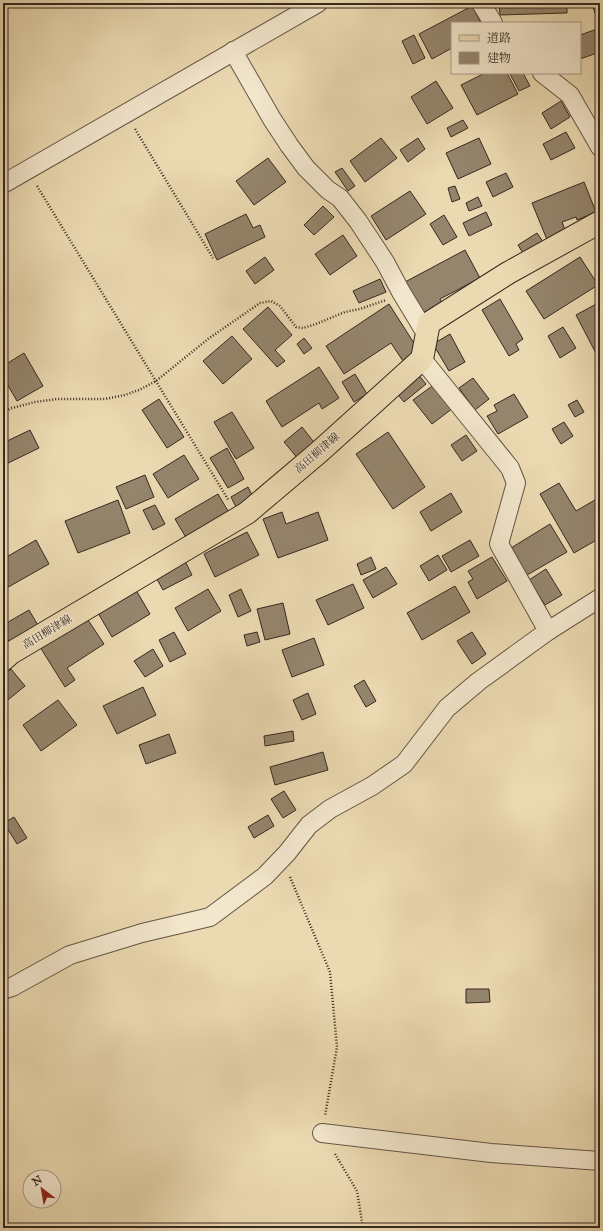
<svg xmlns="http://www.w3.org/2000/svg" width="603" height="1231" font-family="'IM FELL Great Primer','Noto Serif JP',serif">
<rect width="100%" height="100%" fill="#ebd9b1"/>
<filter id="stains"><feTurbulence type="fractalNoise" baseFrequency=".005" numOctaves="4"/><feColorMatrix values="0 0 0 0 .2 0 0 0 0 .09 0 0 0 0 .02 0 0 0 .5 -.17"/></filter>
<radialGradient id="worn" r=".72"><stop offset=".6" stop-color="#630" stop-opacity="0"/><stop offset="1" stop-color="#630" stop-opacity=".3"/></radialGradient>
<g fill="#94856c" stroke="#362921">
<polygon points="499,3 567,3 567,13 500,15"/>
<polygon points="600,4 600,22 598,22 593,7"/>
<polygon points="472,6 481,23 452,23 452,48 432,59 419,34"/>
<polygon points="600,28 600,52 580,59 580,35"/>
<polygon points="414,35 425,58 413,64 402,41"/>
<polygon points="485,73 507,73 518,94 477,115 461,85"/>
<polygon points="512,73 523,73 530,86 519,91 510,74"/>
<polygon points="436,81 453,108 427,124 411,97"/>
<polygon points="561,101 570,117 551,129 542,113"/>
<polygon points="463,120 468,128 451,137 447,128"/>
<polygon points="566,132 575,148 551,160 543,144"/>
<polygon points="381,138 397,158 365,182 350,161"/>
<polygon points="418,138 425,149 408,162 400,150"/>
<polygon points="479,138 491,164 458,179 446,153"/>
<polygon points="268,158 286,182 254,205 236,181"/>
<polygon points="342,168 355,186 348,191 335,172"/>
<polygon points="506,173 513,187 493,197 486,182"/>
<polygon points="584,182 596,212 577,220 576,217 562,222 567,235 548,242 532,203"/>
<polygon points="455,186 460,199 452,202 448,188"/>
<polygon points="410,191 426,214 386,240 371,216"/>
<polygon points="478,197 482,206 469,211 466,203"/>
<polygon points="323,206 334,217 314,235 304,225"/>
<polygon points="486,212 492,225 469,236 463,223"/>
<polygon points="246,214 253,228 260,225 265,237 217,260 205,234"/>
<polygon points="444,215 457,237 443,245 430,224"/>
<polygon points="537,233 546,246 526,258 518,245"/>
<polygon points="343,235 357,256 330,275 315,254"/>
<polygon points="465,250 480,278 440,299 443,305 423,316 405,282"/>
<polygon points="265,257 274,270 255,284 246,271"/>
<polygon points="580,257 598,285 544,319 526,291"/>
<polygon points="380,279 386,292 359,303 353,291"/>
<polygon points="500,299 523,339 516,344 519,350 509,356 482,310"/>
<polygon points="600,302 600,361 576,315"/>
<polygon points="389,304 419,351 403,361 391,343 344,374 326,346"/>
<polygon points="268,307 292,335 275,350 285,361 277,367 243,329"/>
<polygon points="563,327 576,348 560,358 548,336"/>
<polygon points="450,334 465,362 449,371 433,344"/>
<polygon points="232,336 252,359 223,384 203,361"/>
<polygon points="304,338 312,348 304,354 297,344"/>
<polygon points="24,353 43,386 17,401 3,377 3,366"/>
<polygon points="319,367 339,398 322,409 319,403 282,427 266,401"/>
<polygon points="417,373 426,384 404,402 395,391"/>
<polygon points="355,374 367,394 354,402 342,382"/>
<polygon points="473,378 489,399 475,410 459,388"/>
<polygon points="435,384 453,408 432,424 413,400"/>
<polygon points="514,394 528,417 498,434 487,416 497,411 494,405"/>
<polygon points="159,399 184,437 167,448 142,410"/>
<polygon points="577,400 584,412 575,417 568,405"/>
<polygon points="232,412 254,448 236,459 214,422"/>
<polygon points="564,422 573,436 561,444 552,429"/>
<polygon points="302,427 317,446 299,460 284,442"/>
<polygon points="30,430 39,448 4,465 3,443"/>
<polygon points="388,432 425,487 393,509 356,454"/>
<polygon points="466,435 477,451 462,461 451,445"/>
<polygon points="227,448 244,479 228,488 210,458"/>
<polygon points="184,455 199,479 168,498 153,474"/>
<polygon points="145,475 154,497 126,509 116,487"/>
<polygon points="559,483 576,511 600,497 600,538 574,553 540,494"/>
<polygon points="248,487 253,497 236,507 231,497"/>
<polygon points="451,493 462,512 431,531 420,512"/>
<polygon points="218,494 231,516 188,541 175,519"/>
<polygon points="118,500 130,533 78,553 65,521"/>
<polygon points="155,505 165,524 153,530 143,510"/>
<polygon points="282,512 286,524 318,512 328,540 278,558 263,519"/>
<polygon points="550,524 567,552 527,575 511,548"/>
<polygon points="247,532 259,555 215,577 204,554"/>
<polygon points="36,540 49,564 3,590 3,559"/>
<polygon points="470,540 479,556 451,572 442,556"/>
<polygon points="438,555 447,570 429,581 420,566"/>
<polygon points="371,557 376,569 361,575 357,564"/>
<polygon points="492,557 507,581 477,599 468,582 473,579 468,571"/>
<polygon points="184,559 192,575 163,590 154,574"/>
<polygon points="386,567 397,584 373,598 363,580"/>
<polygon points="546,569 562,595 545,605 529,580"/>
<polygon points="353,584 364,608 328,625 316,600"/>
<polygon points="455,586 470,612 422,640 407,613"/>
<polygon points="208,589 221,611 188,631 175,608"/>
<polygon points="241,589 251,611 238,617 229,595"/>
<polygon points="136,590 150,614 112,637 98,613"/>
<polygon points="283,603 290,634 265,640 257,609"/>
<polygon points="29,610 39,627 11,644 3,631 3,625"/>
<polygon points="86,617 104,644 67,668 75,680 65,687 40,647"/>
<polygon points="174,632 186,654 170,662 159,640"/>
<polygon points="257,632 260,642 247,646 244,635"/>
<polygon points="472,632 486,654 472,664 457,641"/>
<polygon points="314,638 324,665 292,677 282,650"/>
<polygon points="153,649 163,666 145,677 134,661"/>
<polygon points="11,669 25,686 3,704 3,676"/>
<polygon points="364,680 376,701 366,707 354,686"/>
<polygon points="143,687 156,715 117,734 103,706"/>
<polygon points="308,693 316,714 302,720 293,700"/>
<polygon points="58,700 77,725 41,751 23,725"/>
<polygon points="293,731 294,741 265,746 264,736"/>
<polygon points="169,734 176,753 146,764 139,745"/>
<polygon points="323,752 328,770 275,785 270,767"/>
<polygon points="284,791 296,810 283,818 271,799"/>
<polygon points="268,815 274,826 254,838 248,827"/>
<polygon points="14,817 27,838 17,844 4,823"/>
<polygon points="466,989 489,989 490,1002 466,1003"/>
</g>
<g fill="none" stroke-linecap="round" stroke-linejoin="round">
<defs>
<g id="street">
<polyline points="481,3 493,23"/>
<polyline points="233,51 272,119 289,145 306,168 328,190 340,198 358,221 385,262 401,292 427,335"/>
<polyline points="542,73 570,95 600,147"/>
<polyline points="3,184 318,3"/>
<polyline points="422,359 510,468 516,483 499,544 548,631"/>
<polyline points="3,990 12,987 70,955 142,933 210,917 265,876 287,853 309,825 330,809 372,786 404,764 447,708 479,681 548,631 600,598"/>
<polyline points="322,1133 491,1153 600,1161"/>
</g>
<polyline id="primary" points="3,660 11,653 247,513 318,453 422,359 429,323 508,273 600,222"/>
</defs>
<use href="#street" stroke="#635545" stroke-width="20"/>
<use href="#primary" stroke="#362921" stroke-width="24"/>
<g stroke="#362921" stroke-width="2.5" stroke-dasharray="1 2" stroke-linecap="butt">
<polyline points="135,129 213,258"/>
<polyline points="37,186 229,501"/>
<polyline points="3,412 12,408 35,402 57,399 105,399 125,395 139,390 156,381 208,339 260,303 271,301 280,306 296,327 303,328 316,324 345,312 360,309 386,300"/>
<polyline points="290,877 330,972 337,1047 325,1116"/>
<polyline points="335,1154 357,1191 363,1228"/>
</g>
<use href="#street" stroke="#f2e6cc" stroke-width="18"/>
<use href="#primary" stroke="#ebd9b1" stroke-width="22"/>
</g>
<g text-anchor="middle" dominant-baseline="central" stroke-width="3" stroke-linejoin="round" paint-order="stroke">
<g font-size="11" fill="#362921" stroke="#f2e6cc">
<text transform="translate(317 453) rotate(-41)">高田柳津線</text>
<text transform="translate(47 632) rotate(-31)">高田柳津線</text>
</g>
</g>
<rect width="603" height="1231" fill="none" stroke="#ebd9b1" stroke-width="16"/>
<rect x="4" y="4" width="595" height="1223" fill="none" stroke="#362921" stroke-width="2"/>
<rect x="8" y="8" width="587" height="1215" fill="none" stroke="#362921"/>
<rect x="451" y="22" width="130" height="52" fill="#f2e6cc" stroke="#a79a88"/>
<rect x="459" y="35" width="20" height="6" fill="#ebd9b1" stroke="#a79a88"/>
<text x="487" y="42" font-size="12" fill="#362921">道路</text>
<rect x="459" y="52" width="20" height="12" fill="#94856c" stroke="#a79a88"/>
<text x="487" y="62" font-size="12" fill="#362921">建物</text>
<g transform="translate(42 1189) rotate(329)"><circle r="19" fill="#f2e6cc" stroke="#a79a88"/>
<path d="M0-3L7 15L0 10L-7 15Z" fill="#8f2418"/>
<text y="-6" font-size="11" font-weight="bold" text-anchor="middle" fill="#362921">N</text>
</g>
<rect width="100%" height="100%" filter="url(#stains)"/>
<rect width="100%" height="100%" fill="url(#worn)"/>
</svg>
